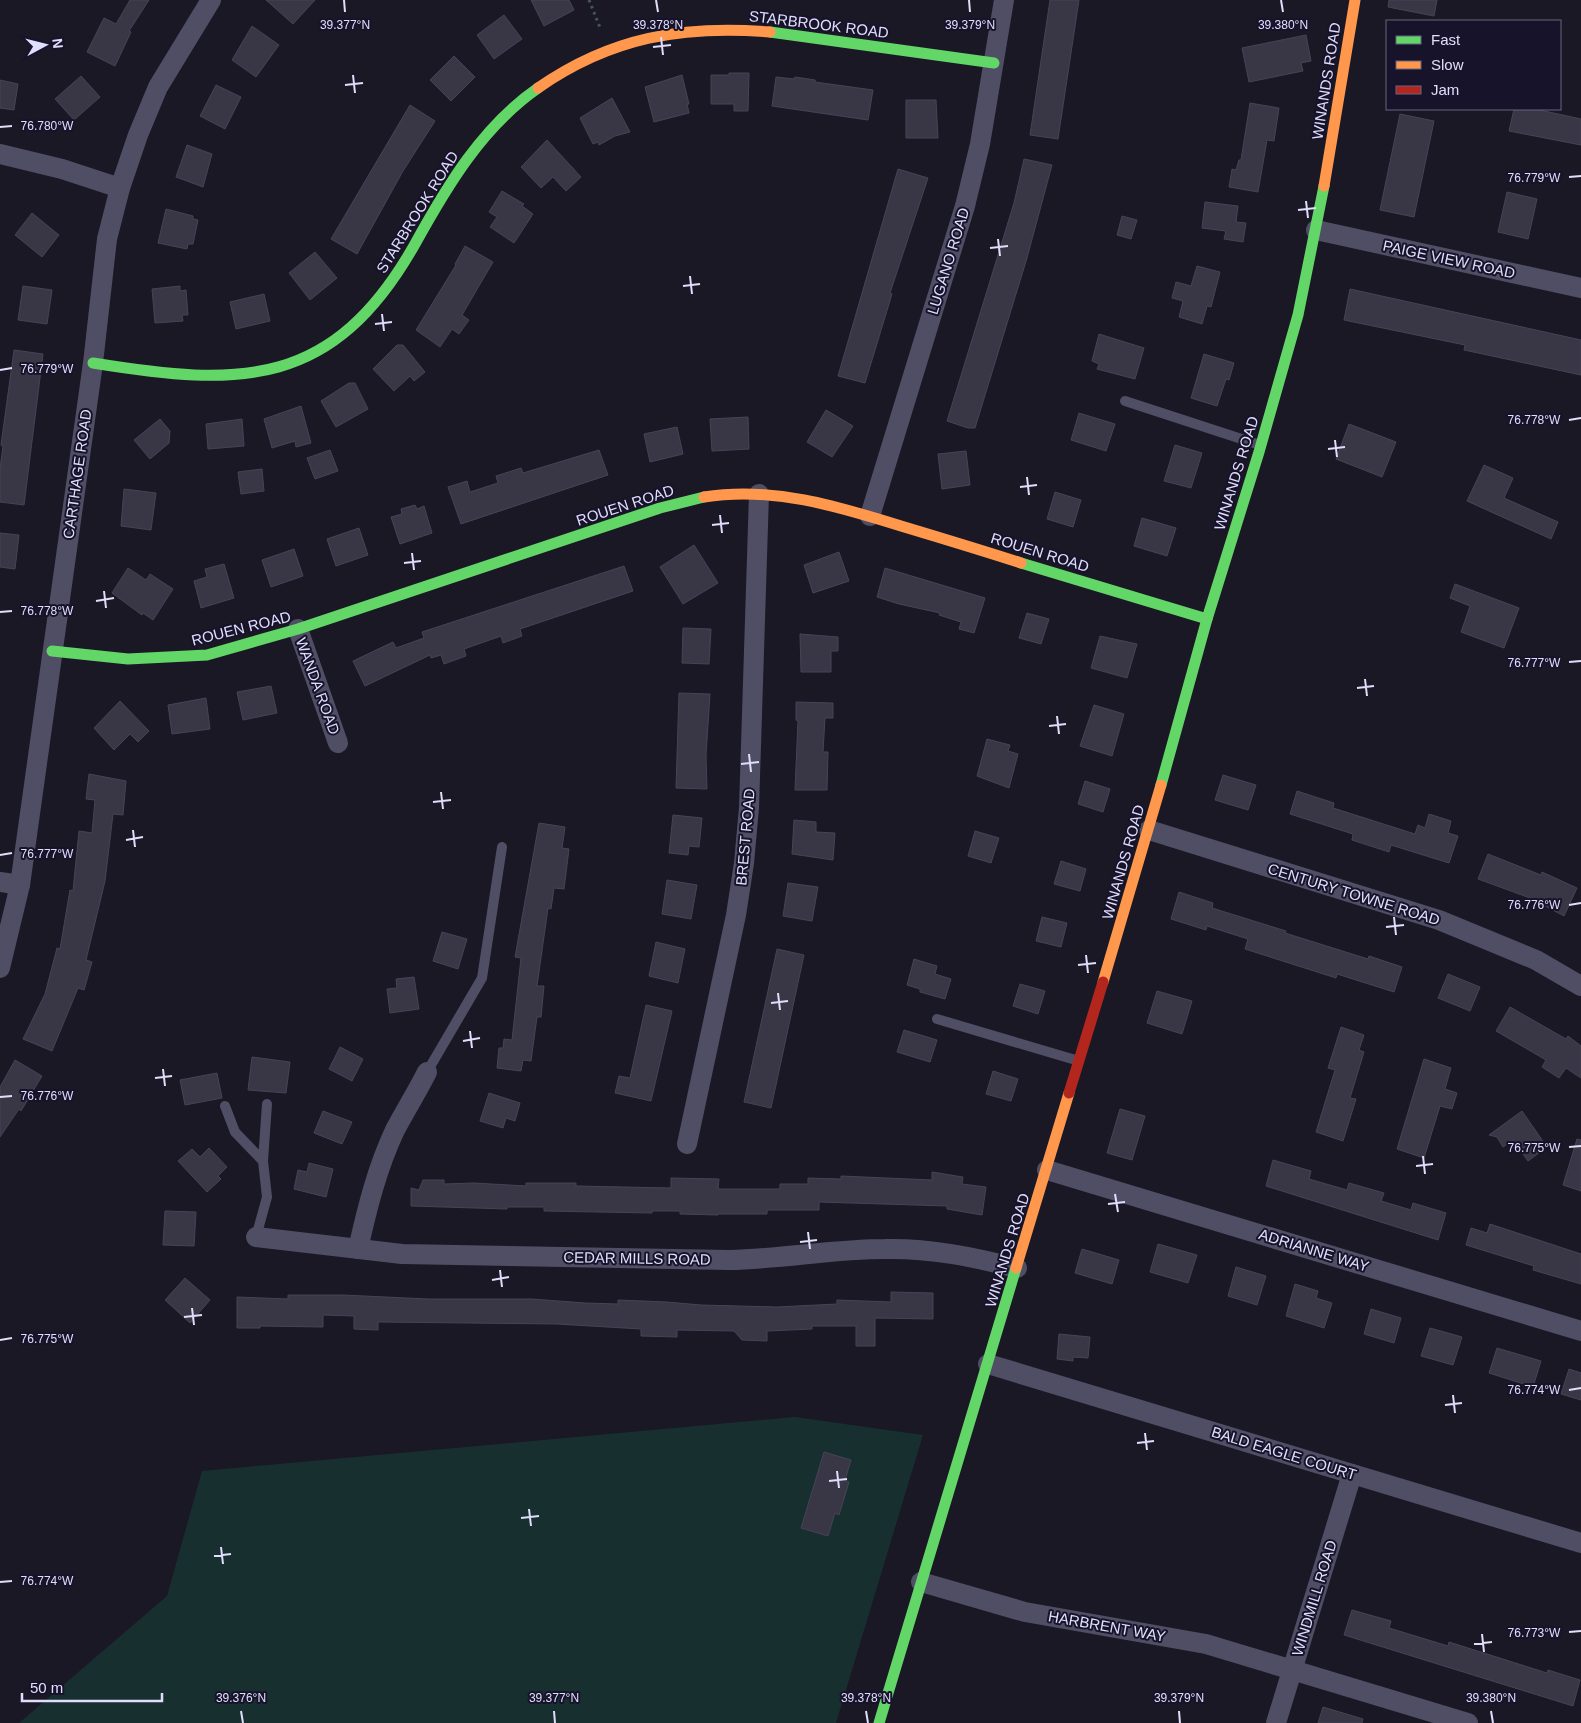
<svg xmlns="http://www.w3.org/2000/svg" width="1581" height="1723" font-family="Helvetica,sans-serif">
<rect width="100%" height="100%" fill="#1a1825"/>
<polygon fill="#172f2f" points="795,1417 923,1435 836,1723 19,1723 167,1596 202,1471"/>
<g fill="#393746" stroke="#474357">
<polygon points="130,0 149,0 129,31 131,32 115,66 87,52 104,18 116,24"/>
<polygon points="266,0 315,0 293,24"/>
<polygon points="531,0 569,0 574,10 544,26"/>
<polygon points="1050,0 1079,0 1058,139 1030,135"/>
<polygon points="1389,0 1437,0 1434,16 1388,7"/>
<polygon points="504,15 522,39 494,59 477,35"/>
<polygon points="252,26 279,45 256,77 232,60"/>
<polygon points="1306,35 1311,61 1301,63 1303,71 1249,82 1242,48"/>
<polygon points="454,56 475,77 451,101 430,80"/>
<polygon points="729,73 749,73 748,111 734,111 734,104 711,104 711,75 729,75"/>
<polygon points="682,75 689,104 687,104 689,113 654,122 645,87"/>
<polygon points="81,76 100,97 74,120 55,99"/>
<polygon points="776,77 794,79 795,77 815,80 815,82 873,90 868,120 772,106"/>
<polygon points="0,80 18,84 14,110 0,108"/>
<polygon points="216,85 241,97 225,129 200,116"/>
<polygon points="612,98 630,132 615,136 599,145 598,142 593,144 580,118"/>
<polygon points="906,100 936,100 938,138 906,138"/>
<polygon points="1250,103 1279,108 1274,141 1267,140 1258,192 1229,187 1232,169 1236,170 1239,160 1241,160"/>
<polygon points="410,105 435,121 403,171 357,254 331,239"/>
<polygon points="1514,109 1535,109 1581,119 1581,145 1509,131"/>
<polygon points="1400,114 1434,121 1414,217 1380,210"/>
<polygon points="547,140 581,177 566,191 553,177 541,188 521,167"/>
<polygon points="187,145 212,154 203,187 176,177"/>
<polygon points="1024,159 1052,165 1027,258 975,428 968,428 947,421 1014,203"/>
<polygon points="898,169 928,178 890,293 892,294 865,383 838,376"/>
<polygon points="502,191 524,204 522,206 533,214 514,243 490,227 497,217 489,212"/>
<polygon points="1507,192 1537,199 1528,239 1498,232"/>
<polygon points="1205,202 1238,206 1236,222 1246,223 1243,242 1224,239 1226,231 1202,228"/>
<polygon points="166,209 193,216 193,219 198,220 193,244 188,244 187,249 158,243"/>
<polygon points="32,213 59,235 42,257 15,235"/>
<polygon points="1122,216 1137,220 1131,239 1117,235"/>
<polygon points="465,246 493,262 462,315 469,320 459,334 452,329 440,347 416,330 456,265 455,264"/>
<polygon points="315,252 337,278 310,300 289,273"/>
<polygon points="1197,266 1220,272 1211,307 1207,306 1202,324 1179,317 1183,301 1172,298 1176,282 1191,286"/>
<polygon points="23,286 52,290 47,324 18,320"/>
<polygon points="180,286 180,291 186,290 188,315 182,315 183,321 155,323 152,289"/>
<polygon points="1350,289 1581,340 1581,375 1464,350 1465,345 1344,320"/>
<polygon points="264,294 270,321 236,329 230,302"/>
<polygon points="1099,334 1144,348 1135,379 1097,369 1099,364 1092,361"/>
<polygon points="397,345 403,345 425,372 414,381 410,376 394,391 373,369"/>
<polygon points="14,350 43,354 24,505 0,502 0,469 3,446 1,445"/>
<polygon points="1204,354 1234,363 1229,380 1226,379 1217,406 1191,398"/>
<polygon points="349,383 355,383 368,409 336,427 321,401"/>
<polygon points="301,406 311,443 296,447 295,441 272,448 264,419"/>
<polygon points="826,410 853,426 832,457 807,442"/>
<polygon points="1079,413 1115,424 1106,451 1071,440"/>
<polygon points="748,417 749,449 712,451 710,419"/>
<polygon points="160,419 170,431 169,443 150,459 134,440"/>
<polygon points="242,419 244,446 208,449 206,424"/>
<polygon points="1349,424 1396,442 1382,477 1336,459"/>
<polygon points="677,427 683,454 650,462 644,434"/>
<polygon points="1175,445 1202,453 1191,488 1164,481"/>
<polygon points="330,450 338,471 315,479 307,458"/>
<polygon points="599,450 608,475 461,524 448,487 467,481 470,492 498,483 496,476 521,468 523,473"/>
<polygon points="966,451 970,485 942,489 938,454"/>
<polygon points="1484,465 1513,478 1504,498 1558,522 1551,539 1467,501"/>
<polygon points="262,469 264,491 241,494 238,472"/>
<polygon points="124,489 156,493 151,530 121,526"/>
<polygon points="1055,492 1081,500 1073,527 1047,519"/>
<polygon points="415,505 417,509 424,506 432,533 400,544 391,517 402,514 401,509"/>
<polygon points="1142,518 1176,528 1167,556 1134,546"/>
<polygon points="359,528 368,555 336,566 327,539"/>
<polygon points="0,533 19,535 15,569 0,567"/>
<polygon points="694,545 718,583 683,604 660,567"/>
<polygon points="294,549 303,576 271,587 262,560"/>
<polygon points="839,552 849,581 813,593 804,565"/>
<polygon points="224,564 234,598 201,608 194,581 207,577 205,569"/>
<polygon points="624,566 633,591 520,629 522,636 503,643 501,636 464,649 466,656 444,664 441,655 431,658 430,655 365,686 353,661 393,642 396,648 424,638 422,632"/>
<polygon points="128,568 146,580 150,574 173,589 153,620 143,613 142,615 112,593"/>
<polygon points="885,568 985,598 974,633 959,629 961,622 939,615 940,613 899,604 877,597"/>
<polygon points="1455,584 1519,608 1504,648 1461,632 1470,606 1450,598"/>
<polygon points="1027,613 1049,619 1041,644 1019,638"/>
<polygon points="683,628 711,629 709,664 682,663"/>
<polygon points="800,634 838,637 838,651 831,651 831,672 801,672"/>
<polygon points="1100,636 1137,644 1127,678 1091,668"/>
<polygon points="271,686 277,713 243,720 237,692"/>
<polygon points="679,693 710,694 706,755 707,789 676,788"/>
<polygon points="206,698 210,729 172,734 168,705"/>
<polygon points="120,701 149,731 138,742 130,734 114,750 94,728"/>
<polygon points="796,702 833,703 833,718 825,718 823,752 828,752 827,790 795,790 798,721 796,720"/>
<polygon points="1094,705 1124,714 1112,756 1080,746"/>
<polygon points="987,739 1010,745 1008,751 1018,754 1009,788 977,776"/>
<polygon points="89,774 126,781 123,815 113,814 105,881 86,960 92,962 84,990 78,988 52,1051 23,1039 45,994 57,948 60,949 70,890 73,891 79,831 92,833 95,800 86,799"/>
<polygon points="1223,775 1256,785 1248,810 1215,800"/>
<polygon points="1085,781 1110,789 1103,812 1078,804"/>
<polygon points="1297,791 1334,803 1333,808 1415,834 1418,825 1425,828 1429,814 1451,821 1448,833 1458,836 1449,863 1391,845 1389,852 1352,840 1353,834 1290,814"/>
<polygon points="673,815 702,818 699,847 689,846 688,855 669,853"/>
<polygon points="794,820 816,822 816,832 835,833 833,860 792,854"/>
<polygon points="539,823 565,827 562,848 569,849 564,889 554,888 551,909 548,908 537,986 544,986 541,1017 537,1017 531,1061 523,1060 521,1071 497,1068 499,1048 503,1048 504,1039 512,1040 521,958 515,957"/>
<polygon points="975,831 999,838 991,863 968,856"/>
<polygon points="1488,854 1541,875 1542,872 1577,888 1564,916 1530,898 1478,879"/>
<polygon points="1061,861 1086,869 1080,891 1054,884"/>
<polygon points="667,880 697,885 691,919 662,914"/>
<polygon points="788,883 818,887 812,921 783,916"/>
<polygon points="1179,892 1213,903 1212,908 1286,931 1285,933 1368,959 1369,956 1402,967 1394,992 1337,974 1336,978 1245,949 1248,939 1207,926 1206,930 1171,919"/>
<polygon points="1042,917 1067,923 1061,947 1036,941"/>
<polygon points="442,932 467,939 458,969 433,961"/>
<polygon points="656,942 685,949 678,983 649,976"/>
<polygon points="777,949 804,955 771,1108 744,1102"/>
<polygon points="914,959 937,966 935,974 951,979 945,999 920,992 920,989 907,985"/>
<polygon points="1448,974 1480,987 1470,1011 1438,998"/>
<polygon points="414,977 419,1009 390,1013 387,989 397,988 396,979"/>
<polygon points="1020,984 1045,991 1038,1014 1013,1006"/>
<polygon points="1157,991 1192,1001 1182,1034 1147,1023"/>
<polygon points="646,1005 672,1011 651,1101 615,1093 619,1076 630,1078"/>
<polygon points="1510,1007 1566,1039 1568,1036 1581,1046 1581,1078 1566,1068 1559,1078 1542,1067 1546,1060 1496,1031"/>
<polygon points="1341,1027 1364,1035 1359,1050 1364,1052 1350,1098 1356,1099 1343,1141 1316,1132 1335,1070 1328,1068"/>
<polygon points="904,1030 937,1040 930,1062 897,1052"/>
<polygon points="340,1047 363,1059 352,1081 329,1069"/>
<polygon points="252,1057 290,1062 286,1093 248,1090"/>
<polygon points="1424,1059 1451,1068 1445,1089 1457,1093 1452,1109 1440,1106 1424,1158 1397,1149"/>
<polygon points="15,1060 42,1076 21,1111 19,1109 0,1137 0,1087"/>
<polygon points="993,1071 1018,1079 1011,1101 986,1094"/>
<polygon points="217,1073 222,1098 185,1105 180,1080"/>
<polygon points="489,1093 520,1103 515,1121 506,1118 503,1128 480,1121"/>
<polygon points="1120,1109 1145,1116 1132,1160 1107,1153"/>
<polygon points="323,1111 352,1122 342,1144 314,1133"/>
<polygon points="1522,1111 1547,1147 1528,1161 1513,1140 1503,1147 1497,1137 1489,1135"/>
<polygon points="1577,1139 1581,1140 1581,1191 1563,1185"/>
<polygon points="209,1148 227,1167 218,1176 221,1179 207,1192 178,1161 192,1149 200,1157"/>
<polygon points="1273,1160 1311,1171 1309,1179 1347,1190 1349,1183 1384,1193 1381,1201 1411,1210 1413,1203 1446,1213 1438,1240 1266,1186"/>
<polygon points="309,1163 333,1169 326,1197 294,1189 298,1170 307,1172"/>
<polygon points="932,1172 963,1177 962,1184 986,1187 982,1215 947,1209 947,1206 819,1202 819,1210 767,1210 767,1214 718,1214 718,1215 680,1214 680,1211 652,1211 652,1213 544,1211 544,1207 507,1207 507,1209 411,1206 411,1188 419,1190 423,1180 444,1180 444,1184 474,1183 526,1186 526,1183 576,1183 576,1186 671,1188 671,1178 719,1179 718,1189 780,1189 780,1184 808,1184 808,1178 841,1179 841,1176 932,1180"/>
<polygon points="165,1211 196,1212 194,1246 163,1245"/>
<polygon points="1490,1224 1581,1254 1581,1284 1533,1270 1534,1266 1466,1245 1471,1228 1487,1233"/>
<polygon points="1158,1244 1197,1255 1188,1283 1150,1272"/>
<polygon points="1082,1249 1119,1260 1112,1284 1075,1273"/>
<polygon points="1236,1267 1266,1276 1257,1305 1228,1296"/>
<polygon points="185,1278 210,1300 190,1323 165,1300"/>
<polygon points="1295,1284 1318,1291 1316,1298 1332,1303 1324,1328 1286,1316"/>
<polygon points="891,1292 933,1293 933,1319 875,1318 875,1346 856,1346 856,1326 812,1326 812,1329 767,1331 767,1341 742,1340 734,1331 677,1330 677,1337 641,1336 641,1329 557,1324 378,1322 378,1330 354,1329 354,1316 323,1315 323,1327 260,1326 260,1328 237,1328 237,1297 288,1299 288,1295 343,1295 428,1299 532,1299 585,1303 618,1304 618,1300 667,1302 701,1305 777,1307 837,1304 837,1300 891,1302"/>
<polygon points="1371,1309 1401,1318 1394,1343 1364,1334"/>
<polygon points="1430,1328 1462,1337 1453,1365 1421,1356"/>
<polygon points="1059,1334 1090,1337 1088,1358 1073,1357 1073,1361 1057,1359"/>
<polygon points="1497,1348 1541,1361 1533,1387 1489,1373"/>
<polygon points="1569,1369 1581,1373 1581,1400 1561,1394"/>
<polygon points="824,1452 851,1460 845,1480 849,1482 839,1515 835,1513 828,1536 801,1528"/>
<polygon points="1352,1610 1391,1621 1389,1628 1448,1646 1449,1642 1547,1673 1548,1670 1580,1680 1573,1706 1344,1635"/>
<polygon points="1323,1707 1363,1719 1362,1723 1318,1723"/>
</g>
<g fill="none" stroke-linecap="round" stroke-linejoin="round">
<polyline stroke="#485460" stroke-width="3" stroke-dasharray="2.5 4" stroke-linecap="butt" points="589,0 601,30"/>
<g stroke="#4f4e64" stroke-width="10">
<polyline points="1125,401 1260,445"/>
<polyline points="937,1019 1079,1061"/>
<polyline points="427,1072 482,978 502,847"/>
<polyline points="225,1106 235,1132 263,1161 267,1197 256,1237"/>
<polyline points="263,1161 267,1104"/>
</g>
<g stroke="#4f4e64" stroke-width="20">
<polyline points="0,154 62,169 120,188"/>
<polyline points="1316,230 1581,288"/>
<polyline points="870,516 965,206 980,144 1004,0"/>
<polyline points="298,629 338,743"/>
<polyline points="1149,830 1439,920 1536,960 1581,986"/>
<polyline points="0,882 20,885"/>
<polyline points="0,968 20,885 93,363 107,239 120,188 138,135 158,87 211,0"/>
<polyline points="687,1144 736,915 744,863 749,808 759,494"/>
<polyline points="1047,1170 1581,1331"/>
<path d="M256 1237 402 1254 729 1260C782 1259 833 1249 885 1249 930 1248 973 1257 1017 1268"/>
<path d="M358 1249C367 1209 377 1168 395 1130 405 1111 417 1092 427 1072"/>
<polyline points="988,1364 1581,1543"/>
<polyline points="921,1582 1025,1612 1206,1644 1468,1723"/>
<polyline points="1276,1723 1352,1474"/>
</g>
<g stroke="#63d668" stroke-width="11">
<polyline points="770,32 994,63"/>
<path d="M93 363C241 387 333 389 415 244 447 186 482 127 538 88"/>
<polyline points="1021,563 1207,619"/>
<polyline points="52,651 128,659 207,655 298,629 660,508 704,497"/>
<polyline points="1161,785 1207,619 1259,452 1298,315 1324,186"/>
<polyline points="879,1723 1016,1268"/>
</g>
<g stroke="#ff974d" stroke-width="11">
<path d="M538 88C611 37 683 25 770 32"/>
<polyline points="1324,186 1355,0"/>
<path d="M704 497C772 486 837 506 901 526 941 538 981 550 1021 563"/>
<polyline points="1103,982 1161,785"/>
<polyline points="1016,1268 1069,1093"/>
</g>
<polyline stroke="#b3261e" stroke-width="11" points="1069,1093 1103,982"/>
</g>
<path fill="none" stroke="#e0defc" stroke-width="2" d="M344 0 345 12M656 0 658 12M969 0 970 12M1281 0 1283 12M661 37 663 55M653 47 671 45M353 75 355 93M345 85 363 83M0 127 12 126M1569 177 1581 176M1306 201 1308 218M1298 210 1316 208M998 239 1000 256M990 248 1008 246M690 276 692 294M683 286 700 284M382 314 384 331M375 324 392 322M0 370 12 368M1569 420 1581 418M1335 440 1337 457M1328 449 1345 447M1027 477 1029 495M1020 487 1037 485M720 515 722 533M712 525 729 523M412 553 414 570M404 563 421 561M104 591 106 608M96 601 114 598M0 612 12 611M1569 662 1581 661M1365 679 1367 696M1357 688 1374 686M1057 716 1059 734M1049 726 1066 724M749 754 751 772M741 764 759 762M441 792 443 809M433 802 451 800M133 830 135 847M126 840 143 837M0 855 12 853M1569 905 1581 903M1394 917 1396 935M1386 927 1404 925M1086 955 1088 973M1078 965 1096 963M778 993 780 1010M771 1003 788 1001M470 1031 472 1048M463 1041 480 1038M163 1069 165 1086M155 1078 172 1076M0 1097 12 1096M1569 1147 1581 1146M1423 1156 1425 1174M1416 1166 1433 1164M1115 1194 1118 1212M1108 1204 1125 1202M808 1232 810 1249M800 1242 817 1240M500 1270 502 1287M492 1280 509 1277M192 1308 194 1325M184 1317 202 1315M0 1340 12 1338M1569 1390 1581 1388M1453 1395 1455 1413M1445 1405 1462 1403M1145 1433 1147 1450M1137 1443 1154 1441M837 1471 839 1488M829 1481 847 1479M529 1509 531 1526M521 1518 539 1516M221 1547 223 1564M214 1556 231 1554M0 1582 12 1581M1569 1632 1581 1631M1482 1634 1484 1652M1474 1644 1492 1642M241 1711 243 1723M554 1711 555 1723M866 1711 868 1723M1179 1711 1180 1723M1491 1711 1493 1723"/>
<g text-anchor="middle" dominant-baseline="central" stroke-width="4" stroke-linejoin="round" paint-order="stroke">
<g font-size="15" fill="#e0defc" stroke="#16132a">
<text transform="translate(819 24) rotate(7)">STARBROOK ROAD</text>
<text transform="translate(1326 81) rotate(-81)">WINANDS ROAD</text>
<text transform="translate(417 212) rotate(-58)">STARBROOK ROAD</text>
<text transform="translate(1449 259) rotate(12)">PAIGE VIEW ROAD</text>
<text transform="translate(948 261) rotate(-73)">LUGANO ROAD</text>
<text transform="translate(1236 473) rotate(-73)">WINANDS ROAD</text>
<text transform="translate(77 474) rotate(-82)">CARTHAGE ROAD</text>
<text transform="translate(625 505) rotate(-18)">ROUEN ROAD</text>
<text transform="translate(1040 552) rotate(17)">ROUEN ROAD</text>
<text transform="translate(241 628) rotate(-14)">ROUEN ROAD</text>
<text transform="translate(318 686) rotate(70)">WANDA ROAD</text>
<text transform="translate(745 837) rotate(-85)">BREST ROAD</text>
<text transform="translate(1123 862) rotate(-74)">WINANDS ROAD</text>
<text transform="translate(1354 894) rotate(17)">CENTURY TOWNE ROAD</text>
<text transform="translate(1007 1250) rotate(-73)">WINANDS ROAD</text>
<text transform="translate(1314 1250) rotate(17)">ADRIANNE WAY</text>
<text transform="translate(637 1258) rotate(1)">CEDAR MILLS ROAD</text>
<text transform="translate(1284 1453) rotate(17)">BALD EAGLE COURT</text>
<text transform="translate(1314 1598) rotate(-73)">WINDMILL ROAD</text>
<text transform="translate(1107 1626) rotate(10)">HARBRENT WAY</text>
</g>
</g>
<g font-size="12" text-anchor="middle" fill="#e0defc" stroke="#16132a" stroke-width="4" stroke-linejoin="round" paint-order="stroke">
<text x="345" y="29">39.377°N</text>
<text x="658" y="29">39.378°N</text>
<text x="970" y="29">39.379°N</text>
<text x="1283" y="29">39.380°N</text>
<text x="47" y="130">76.780°W</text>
<text x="1534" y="182">76.779°W</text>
<text x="47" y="373">76.779°W</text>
<text x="1534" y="424">76.778°W</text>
<text x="47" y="615">76.778°W</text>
<text x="1534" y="667">76.777°W</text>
<text x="47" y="858">76.777°W</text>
<text x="1534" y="909">76.776°W</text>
<text x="47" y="1100">76.776°W</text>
<text x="1534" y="1152">76.775°W</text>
<text x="47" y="1343">76.775°W</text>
<text x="1534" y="1394">76.774°W</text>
<text x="47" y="1585">76.774°W</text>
<text x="1534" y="1637">76.773°W</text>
<text x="241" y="1702">39.376°N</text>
<text x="554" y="1702">39.377°N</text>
<text x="866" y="1702">39.378°N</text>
<text x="1179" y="1702">39.379°N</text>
<text x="1491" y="1702">39.380°N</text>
</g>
<rect x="1386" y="20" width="175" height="90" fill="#16132a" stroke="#67647e"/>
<rect x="1396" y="36" width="25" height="8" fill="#63d668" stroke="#67647e"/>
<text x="1431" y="45" font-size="15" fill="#e0defc">Fast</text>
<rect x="1396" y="61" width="25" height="8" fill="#ff974d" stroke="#67647e"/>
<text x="1431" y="70" font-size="15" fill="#e0defc">Slow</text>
<rect x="1396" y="86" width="25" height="8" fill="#b3261e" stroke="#67647e"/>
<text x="1431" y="95" font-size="15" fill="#e0defc">Jam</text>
<g transform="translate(45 45) rotate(83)" stroke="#16132a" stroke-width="4" paint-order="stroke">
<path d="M0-4L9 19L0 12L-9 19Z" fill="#e0defc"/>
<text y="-8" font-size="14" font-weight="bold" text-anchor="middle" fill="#e0defc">N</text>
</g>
<path d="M22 1693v8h140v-8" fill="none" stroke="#e0defc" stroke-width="2.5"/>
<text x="30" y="1693" font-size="15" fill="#e0defc" stroke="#16132a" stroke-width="4" paint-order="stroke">50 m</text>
</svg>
